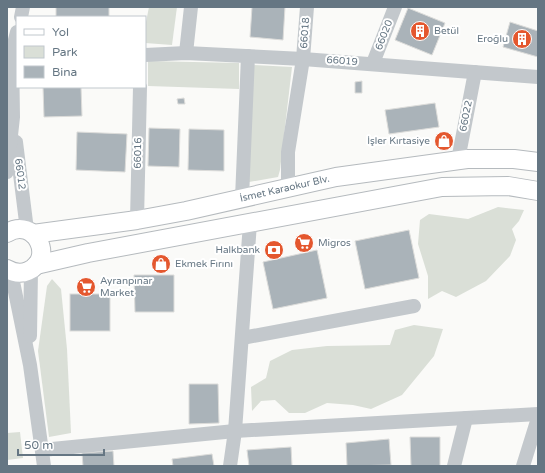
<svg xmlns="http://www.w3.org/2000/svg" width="545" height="473" font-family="'Varela Round',sans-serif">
<rect width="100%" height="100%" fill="#fafaf8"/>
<g fill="#dadfd7">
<polygon points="149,7 177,7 172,45 145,43 145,27"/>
<polygon points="148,61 239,63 239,89 148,86"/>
<polygon points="252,65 292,67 280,170 278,177 249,182"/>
<polygon points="498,207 524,210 519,221 512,229 516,240 510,256 486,281 456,297 442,291 428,299 428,276 418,244 420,220 429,214 468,219"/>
<polygon points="52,279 61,289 67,349 71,433 49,437 38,351 47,286"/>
<polygon points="414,325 443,329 434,356 402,395 371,409 353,405 327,403 305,413 289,413 275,400 261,401 252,411 251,387 266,378 270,361 292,350 327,346 390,345 395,330"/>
<polygon points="20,432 23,458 7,460 7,433"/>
</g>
<g fill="#aab3b9" stroke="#dcdcda">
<rect x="56" y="7" width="53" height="10"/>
<polygon points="252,7 285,7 283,40 250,37"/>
<polygon points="408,8 445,23 432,55 395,40"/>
<polygon points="510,22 538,31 538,57 503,47"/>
<polygon points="362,81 362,93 355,93 355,82"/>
<polygon points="43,87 81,87 82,116 44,117"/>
<polygon points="184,98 185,104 178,104 177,99"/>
<polygon points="435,103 439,127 389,134 385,110"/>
<polygon points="149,128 180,129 179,167 148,166"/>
<polygon points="189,129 224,130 224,171 188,170"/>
<polygon points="77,132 127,134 125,172 76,170"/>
<polygon points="409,230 419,278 365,289 355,241"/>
<polygon points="317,250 327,298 273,309 263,262"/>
<polygon points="134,275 174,275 174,312 135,312"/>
<rect x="70" y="294" width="40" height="37"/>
<polygon points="189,384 218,384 219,423 189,424"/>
<polygon points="410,437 440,437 440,466 411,466"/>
<polygon points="389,439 391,465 347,466 346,443"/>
<polygon points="291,447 292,466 249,466 247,450"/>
<polygon points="113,451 114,466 83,466 82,453"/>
<polygon points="212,454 214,466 173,466 172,459"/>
</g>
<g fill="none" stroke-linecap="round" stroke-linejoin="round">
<defs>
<g id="major">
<path d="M7 233C35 216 56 259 28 271 21 274 14 273 7 269"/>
<path id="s1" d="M33 234 137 220 186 211 336 177 467 159H514L538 162"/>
<polyline points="36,265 88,253 442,187 508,186 538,191"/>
</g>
</defs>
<use href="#major" stroke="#b5babe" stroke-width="20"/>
<g stroke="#c3c8cc" stroke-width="14">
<polyline points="21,17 23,7"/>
<polyline points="186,53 191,7"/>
<polyline points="145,55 186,53 303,59 538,77"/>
<polyline points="373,63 395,7"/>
<polyline points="16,142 27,230"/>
<polyline points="458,160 475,72"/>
<polyline points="7,172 13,117 12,52 17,32"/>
<polyline points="288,188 288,152 303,59 307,7"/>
<polyline points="242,198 248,56"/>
<polyline points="137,220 140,87"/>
<polyline points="11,272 30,365 44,466"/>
<polyline points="30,336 31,270"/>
<polyline points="242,338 414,306"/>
<polyline points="42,450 235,431 538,414"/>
<polyline points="230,466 235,431 250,223"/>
<polyline points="454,466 466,418"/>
<polyline points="523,466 538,418"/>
</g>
<use href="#major" stroke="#fff" stroke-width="18"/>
</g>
<defs>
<symbol id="building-disc" viewBox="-11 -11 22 22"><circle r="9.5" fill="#e4572e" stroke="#fff"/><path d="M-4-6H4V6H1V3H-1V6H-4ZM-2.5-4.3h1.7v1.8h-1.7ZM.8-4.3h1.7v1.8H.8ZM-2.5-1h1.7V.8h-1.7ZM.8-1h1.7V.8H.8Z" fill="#fff"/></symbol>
<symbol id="shop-disc" viewBox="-11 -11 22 22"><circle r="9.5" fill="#e4572e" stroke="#fff"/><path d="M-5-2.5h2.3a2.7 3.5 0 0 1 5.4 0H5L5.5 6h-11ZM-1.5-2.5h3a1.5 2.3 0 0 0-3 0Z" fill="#fff"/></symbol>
<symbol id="supermarket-disc" viewBox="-11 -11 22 22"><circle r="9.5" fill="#e4572e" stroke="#fff"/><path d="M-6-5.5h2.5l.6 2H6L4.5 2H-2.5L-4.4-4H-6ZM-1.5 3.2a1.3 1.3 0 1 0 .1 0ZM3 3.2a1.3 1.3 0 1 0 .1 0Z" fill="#fff"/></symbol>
<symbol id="bank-disc" viewBox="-11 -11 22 22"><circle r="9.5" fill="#e4572e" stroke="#fff"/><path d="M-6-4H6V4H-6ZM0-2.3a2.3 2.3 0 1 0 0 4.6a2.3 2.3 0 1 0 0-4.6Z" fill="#fff"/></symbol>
</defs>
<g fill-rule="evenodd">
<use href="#building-disc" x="409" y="20" width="22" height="22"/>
<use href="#building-disc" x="511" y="28" width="22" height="22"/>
<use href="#shop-disc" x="433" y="130" width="22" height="22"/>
<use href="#supermarket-disc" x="293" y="232" width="22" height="22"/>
<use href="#bank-disc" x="263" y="239" width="22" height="22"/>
<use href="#shop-disc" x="150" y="253" width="22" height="22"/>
<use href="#supermarket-disc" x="75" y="276" width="22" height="22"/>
</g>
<g text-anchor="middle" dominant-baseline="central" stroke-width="4" stroke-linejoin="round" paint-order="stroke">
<g font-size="10" fill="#657683" stroke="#fff" text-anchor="start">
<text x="434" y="31">Betül</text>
<text x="508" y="39" text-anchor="end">Eroğlu</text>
<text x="430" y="141" text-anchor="end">İşler Kırtasiye</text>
<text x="318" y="243">Migros</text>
<text x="260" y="250" text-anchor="end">Halkbank</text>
<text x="175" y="264">Ekmek Fırını</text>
<text x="100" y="281">Ayranpınar<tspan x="100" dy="12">Market</tspan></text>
</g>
<g font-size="10" fill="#657683" stroke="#fff">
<text transform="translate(305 33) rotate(-86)">66018</text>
<text transform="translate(384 35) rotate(-69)">66020</text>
<text transform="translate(342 61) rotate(4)">66019</text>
<text transform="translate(466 116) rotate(-79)">66022</text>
<text transform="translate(138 153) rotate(-89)">66016</text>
<text transform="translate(20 174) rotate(83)">66012</text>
<text stroke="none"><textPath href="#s1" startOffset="256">İsmet Karaokur Blv.</textPath></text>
</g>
</g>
<rect width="545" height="473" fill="none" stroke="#657683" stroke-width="16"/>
<rect x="16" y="16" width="130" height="72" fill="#ffffff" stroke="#c1c8cd"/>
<rect x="24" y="29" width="20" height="6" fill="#ffffff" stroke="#c1c8cd"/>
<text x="52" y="36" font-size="12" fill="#657683">Yol</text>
<rect x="24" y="46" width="20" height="12" fill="#dadfd7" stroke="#c1c8cd"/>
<text x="52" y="56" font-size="12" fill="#657683">Park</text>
<rect x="24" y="66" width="20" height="12" fill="#aab3b9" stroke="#c1c8cd"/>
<text x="52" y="76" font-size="12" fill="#657683">Bina</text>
<path d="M18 449v6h86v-6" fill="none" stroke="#657683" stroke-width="2"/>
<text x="24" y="449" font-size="12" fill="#657683" stroke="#ffffff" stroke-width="3" paint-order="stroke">50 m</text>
</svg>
